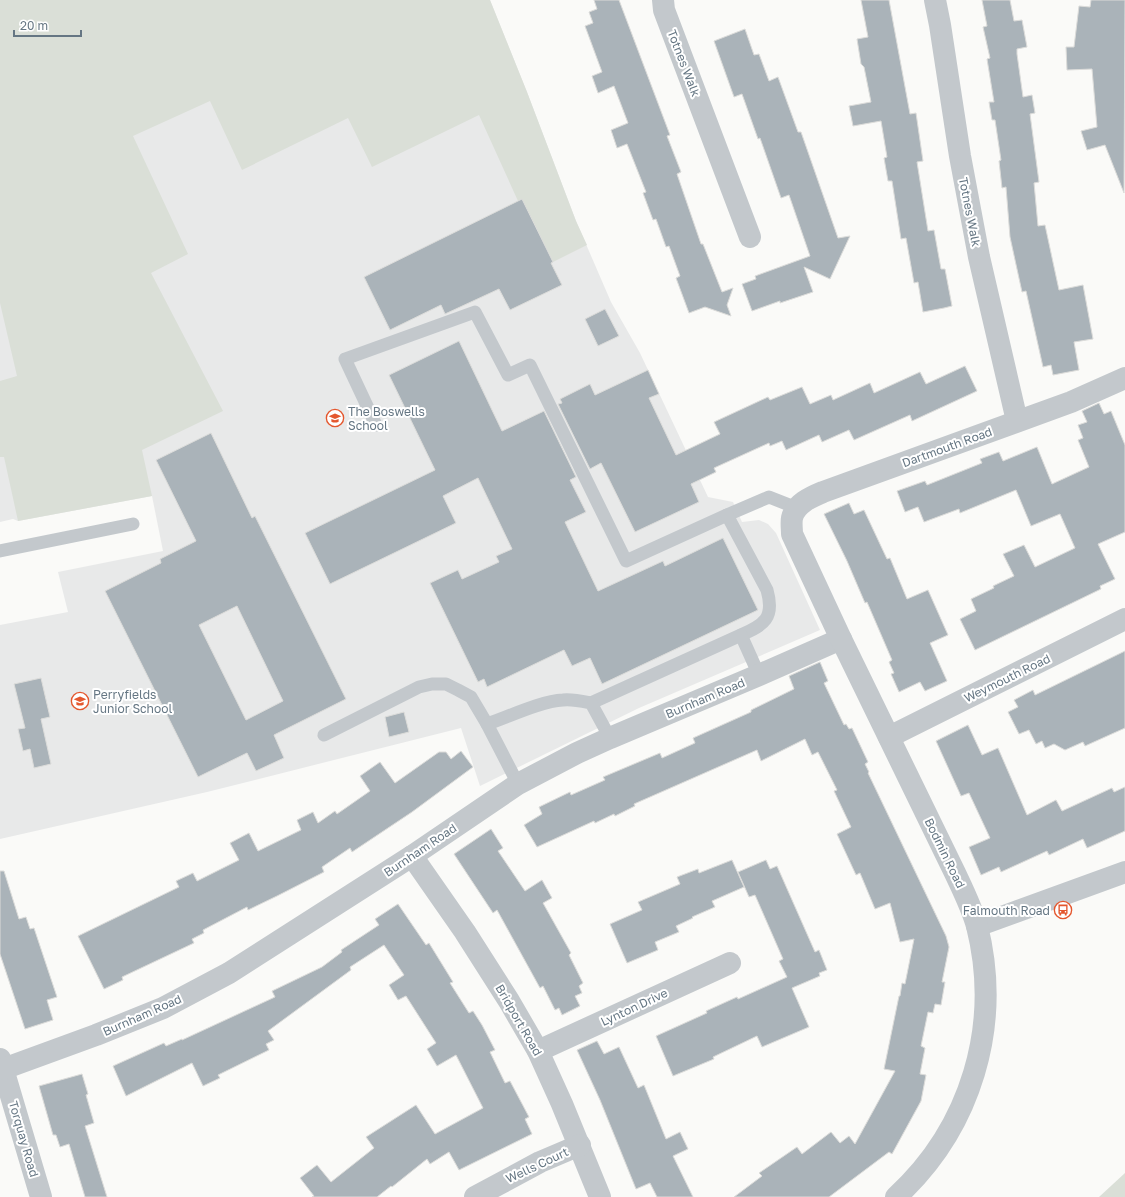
<svg xmlns="http://www.w3.org/2000/svg" width="1125" height="1197" font-family="'Golos Text',sans-serif">
<rect width="100%" height="100%" fill="#fafaf8"/>
<polygon fill="#e8e9e9" points="0,0 490,0 527,92 576,221 611,302 640,353 708,497 733,502 742,522 759,520 768,524 776,533 820,630 639,708 480,786 461,728 207,792 0,839 0,625 68,612 58,572 163,551 152,496 18,521 13,519 0,522"/>
<g fill="#dadfd7">
<polygon points="0,0 490,0 527,92 576,221 587,245 553,262 522,200 518,201 479,115 372,167 348,118 242,170 210,101 133,136 188,254 151,273 223,411 142,450 152,496 18,521 4,457 0,457 0,381 17,376 0,303"/>
<polygon points="1125,1173 1125,1197 1099,1197"/>
</g>
<g fill="#aab3b9" stroke="#dcdcda" fill-rule="evenodd">
<polygon points="594,0 619,0 670,135 667,136 681,172 677,174 701,244 703,244 722,292 733,288 727,305 731,316 705,307 689,313 676,278 680,276 669,246 666,247 656,219 653,220 643,193 646,192 627,144 617,148 611,130 628,123 614,86 598,93 592,76 602,72 585,26 593,23 589,12 597,9"/>
<polygon points="861,0 889,0 910,114 916,113 923,161 917,162 928,231 934,230 941,269 945,269 952,306 944,308 923,312 918,282 914,283 906,238 901,239 892,181 888,181 884,158 887,157 881,121 853,126 849,106 871,102 864,67 861,64 857,39 868,37"/>
<polygon points="982,0 1010,0 1014,21 1022,20 1027,47 1017,49 1017,54 1023,97 1032,95 1035,113 1030,114 1039,182 1034,183 1038,226 1045,225 1059,290 1083,285 1093,339 1074,342 1079,370 1053,375 1051,365 1043,367 1026,291 1022,292 1010,237 1006,187 1002,188 999,161 1001,160 995,120 992,120 989,102 994,102 987,59 990,58 983,27 987,26"/>
<polygon points="1091,0 1125,0 1124,193 1105,145 1087,150 1081,131 1097,127 1092,69 1067,70 1066,47 1074,47 1079,6 1090,7"/>
<polygon points="745,29 754,55 759,54 769,81 778,77 798,132 801,132 838,238 850,236 830,279 804,267 813,292 780,303 780,301 752,311 742,284 756,279 755,276 810,256 789,195 781,198 760,138 758,139 742,94 734,97 714,41"/>
<polygon points="522,199 553,262 551,263 562,285 510,310 499,289 445,314 441,305 390,330 364,277"/>
<polygon points="605,309 619,336 598,346 585,319"/>
<polygon points="459,341 502,431 544,411 576,477 570,480 586,512 565,522 598,591 663,561 665,566 723,538 758,610 602,684 590,658 572,666 564,650 487,687 484,679 478,682 430,583 458,570 462,579 499,562 496,556 512,549 478,478 443,496 456,523 330,584 305,533 435,470 389,375"/>
<polygon points="965,366 977,391 912,421 910,415 854,440 849,430 822,442 819,435 786,450 782,441 770,446 769,443 714,468 716,472 691,484 699,502 635,532 601,463 590,469 558,404 562,403 560,399 590,384 595,395 648,370 659,394 649,398 676,455 720,434 714,422 768,397 770,400 802,387 810,404 831,395 833,400 870,383 874,393 920,372 926,384"/>
<polygon points="1099,403 1104,414 1111,411 1125,445 1125,532 1098,544 1115,579 1100,586 1101,589 975,650 960,619 976,611 971,599 994,588 993,586 1014,576 1003,554 1024,545 1035,567 1075,548 1060,514 1031,526 1016,490 960,513 959,509 924,522 918,507 905,512 897,491 925,481 927,485 982,463 980,459 999,452 1003,461 1037,447 1052,484 1089,467 1078,440 1083,438 1078,425 1087,422 1082,411"/>
<path d="M211 433 252 518 255 516 346 699 274 735 284 758 256 771 247 753 198 777 105 591 161 563 160 559 196 541 156 460ZM237 606 283 701 246 720 199 625Z"/>
<polygon points="849,503 854,514 864,510 887,559 890,558 907,599 928,590 948,635 930,643 947,681 925,691 920,682 899,692 891,674 894,673 889,662 892,660 867,602 865,603 847,561 824,514"/>
<polygon points="1125,651 1125,728 1085,746 1083,742 1065,750 1054,744 1045,748 1042,741 1036,744 1029,730 1019,734 1008,712 1018,707 1014,700 1033,690 1035,695"/>
<polygon points="820,662 828,681 824,683 844,725 846,724 849,729 852,728 868,762 865,764 869,772 868,773 946,936 949,947 942,982 945,982 941,1005 935,1004 933,1013 928,1012 921,1046 925,1048 920,1074 926,1075 921,1101 892,1154 889,1152 829,1197 734,1197 762,1176 759,1173 797,1147 802,1154 831,1132 840,1143 849,1136 855,1144 895,1071 884,1069 899,996 900,996 902,983 905,984 914,939 900,942 890,903 875,909 860,873 856,875 837,834 851,827 834,791 837,790 818,752 812,755 805,739 761,761 757,750 634,804 635,806 615,816 614,814 595,823 594,821 537,847 524,825 542,814 539,807 570,792 571,795 605,780 603,777 660,753 662,758 695,743 693,738 751,712 751,710 794,689 789,676"/>
<polygon points="41,678 50,717 41,719 51,764 34,768 30,749 23,751 18,729 25,728 14,684"/>
<polygon points="404,712 409,732 389,737 385,717"/>
<polygon points="968,725 982,755 998,748 1027,815 1056,800 1062,811 1112,788 1114,792 1125,787 1125,831 1087,848 1083,839 1049,855 1047,851 1001,872 999,867 981,875 969,847 990,838 969,793 961,796 936,741"/>
<polygon points="461,751 473,767 412,812 352,852 350,848 322,867 324,872 277,896 248,910 247,907 203,930 204,933 192,939 194,943 122,977 123,980 104,989 78,936 179,887 176,881 193,873 197,881 239,860 230,843 249,833 258,851 301,830 297,820 313,812 318,823 335,811 337,814 370,791 360,776 380,762 395,783 439,752 446,752 451,759"/>
<polygon points="491,829 503,848 498,851 525,891 542,880 552,898 543,903 571,953 569,955 583,983 579,986 582,993 575,996 580,1006 562,1015 559,1008 555,1010 543,986 540,988 497,910 493,913 454,854"/>
<polygon points="732,860 744,887 712,901 715,907 692,917 693,918 676,926 679,932 655,942 658,950 627,963 610,924 642,910 638,902 680,884 677,877 698,869 699,873"/>
<polygon points="766,860 770,869 777,866 815,952 819,950 827,970 819,973 820,976 792,988 809,1027 762,1047 757,1036 713,1057 714,1059 673,1076 656,1036 707,1013 706,1011 737,997 738,999 787,977 779,961 783,959 755,895 749,897 738,872"/>
<polygon points="0,871 4,871 19,919 26,917 30,929 34,928 57,997 47,1000 53,1020 25,1029 0,954"/>
<polygon points="398,904 426,945 429,943 453,982 450,983 469,1013 473,1011 482,1025 495,1050 490,1052 505,1083 510,1081 529,1117 525,1119 532,1134 459,1170 449,1152 430,1164 427,1159 392,1187 391,1186 377,1197 312,1197 314,1196 300,1178 317,1165 331,1182 374,1148 366,1137 416,1105 435,1134 483,1108 456,1055 437,1066 427,1049 436,1043 406,996 398,1000 389,985 404,975 384,945 350,967 351,970 268,1031 274,1040 266,1044 269,1050 218,1075 220,1078 203,1086 192,1063 126,1096 113,1066 164,1043 166,1046 182,1039 182,1040 275,997 272,991 322,967 342,952 341,950 379,925 375,919"/>
<polygon points="597,1041 604,1054 619,1047 638,1088 644,1085 666,1139 680,1132 688,1149 673,1156 693,1197 657,1197 650,1183 636,1189 600,1100 577,1050"/>
<polygon points="82,1074 88,1094 86,1095 94,1123 85,1126 107,1197 85,1197 69,1144 60,1147 56,1135 53,1135 39,1086"/>
</g>
<g fill="none" stroke-linecap="round" stroke-linejoin="round">
<g stroke="#c3c8cc" stroke-width="13">
<polyline points="376,425 345,359 475,312 508,375 530,365 626,561 727,515 769,497 797,508"/>
<path d="M727 515 767 590C775 618 764 625 741 635"/>
<polyline points="0,551 133,524"/>
<polyline points="591,703 741,635 759,675"/>
<polyline points="324,735 419,687 432,684 446,684 458,690 471,697 487,724"/>
<path d="M518 784 487 724C508 717 541 701 563 700 572 699 581 701 591 703L610 738"/>
</g>
<g stroke="#c3c8cc" stroke-width="22">
<polyline points="663,0 664,10 750,237"/>
<polyline points="935,0 940,25 960,156 979,257 1017,421"/>
<polyline points="889,737 1125,619"/>
<polyline points="412,856 465,932 509,1001 538,1051 562,1104 600,1197"/>
<polyline points="977,926 1125,872"/>
<polyline points="538,1051 730,963"/>
<polyline points="0,1059 41,1197"/>
<polyline points="3,1069 96,1035 163,1008 229,973 412,856 518,784 577,753 610,738 759,675 841,639"/>
<polyline points="475,1197 540,1162 580,1145"/>
<path d="M896 1197C971 1128 1002 1026 977 926 972 908 963 890 955 873L841 639 792 534C792 529 791 523 792 518 795 504 811 497 823 492L1071 402 1125 378"/>
</g>
</g>
<defs>
<symbol id="school-ring" viewBox="-11 -11 22 22"><circle r="9.5" fill="#fff" stroke="#e4572e" stroke-width="1.5"/><path d="M0-5L7-2L0 1L-7-2ZM-4 1L0 2.5L4 1V4Q0 6-4 4Z" fill="#e4572e"/></symbol>
<symbol id="bus-ring" viewBox="-11 -11 22 22"><circle r="9.5" fill="#fff" stroke="#e4572e" stroke-width="1.5"/><path d="M-5-6H5V4H4V6H2V4H-2V6H-4V4H-5ZM-3.5-4V0h7V-4ZM-3.5 1.2v1.5H-2V1.2ZM2 1.2v1.5H3.5V1.2Z" fill="#e4572e"/></symbol>
</defs>
<g fill-rule="evenodd">
<use href="#school-ring" x="325" y="408" width="20" height="20"/>
<use href="#school-ring" x="70" y="691" width="20" height="20"/>
<use href="#bus-ring" x="1053" y="900" width="20" height="20"/>
</g>
<g text-anchor="middle" dominant-baseline="central" stroke-width="4" stroke-linejoin="round" paint-order="stroke">
<g font-size="12" fill="#657683" stroke="#fff">
<text transform="translate(684 63) rotate(69)">Totnes Walk</text>
<text transform="translate(970 212) rotate(79)">Totnes Walk</text>
<text transform="translate(947 447) rotate(-20)">Dartmouth Road</text>
<text transform="translate(1007 678) rotate(-26)">Weymouth Road</text>
<text transform="translate(705 698) rotate(-23)">Burnham Road</text>
<text transform="translate(420 850) rotate(-34)">Burnham Road</text>
<text transform="translate(945 853) rotate(64)">Bodmin Road</text>
<text transform="translate(634 1007) rotate(-25)">Lynton Drive</text>
<text transform="translate(142 1015) rotate(-24)">Burnham Road</text>
<text transform="translate(519 1020) rotate(60)">Bridport Road</text>
<text transform="translate(24 1139) rotate(74)">Torquay Road</text>
<text transform="translate(537 1165) rotate(-25)">Wells Court</text>
</g>
<g font-size="12" fill="#657683" stroke="#fff" text-anchor="start">
<text x="348" y="411">The Boswells<tspan x="348" dy="14">School</tspan></text>
<text x="93" y="694">Perryfields<tspan x="93" dy="14">Junior School</tspan></text>
<text x="1050" y="910" text-anchor="end">Falmouth Road</text>
</g>
</g>
<path d="M14 30v6h67v-6" fill="none" stroke="#657683" stroke-width="2"/>
<text x="20" y="30" font-size="12" fill="#657683" stroke="#ffffff" stroke-width="3" paint-order="stroke">20 m</text>
</svg>
